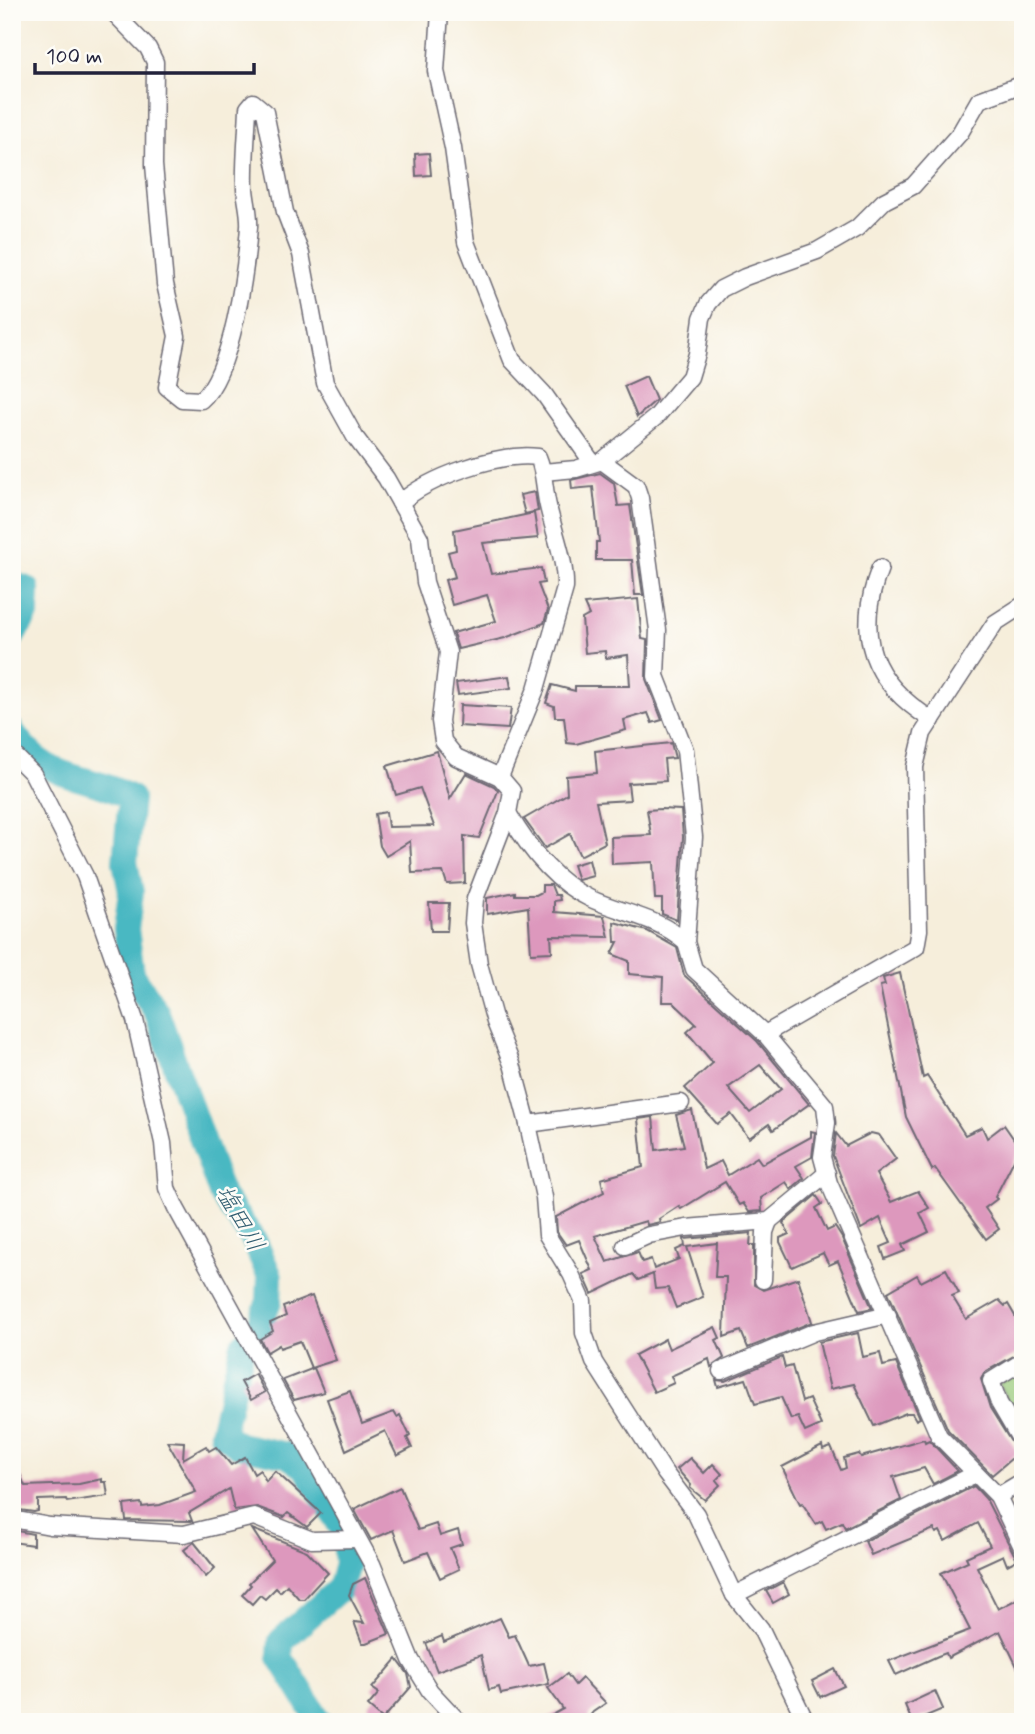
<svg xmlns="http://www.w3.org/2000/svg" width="1035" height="1734" font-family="Mynerve,'Klee One',sans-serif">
<rect width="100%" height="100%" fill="#fdfcf7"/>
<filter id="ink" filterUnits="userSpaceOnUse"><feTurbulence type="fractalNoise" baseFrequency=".0143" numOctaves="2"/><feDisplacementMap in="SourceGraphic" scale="14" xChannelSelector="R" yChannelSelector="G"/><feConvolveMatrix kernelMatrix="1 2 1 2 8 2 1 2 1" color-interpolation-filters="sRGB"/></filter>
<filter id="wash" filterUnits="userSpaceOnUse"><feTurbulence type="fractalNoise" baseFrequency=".00686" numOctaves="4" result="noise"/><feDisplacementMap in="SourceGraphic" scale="28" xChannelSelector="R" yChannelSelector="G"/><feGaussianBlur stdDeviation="1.57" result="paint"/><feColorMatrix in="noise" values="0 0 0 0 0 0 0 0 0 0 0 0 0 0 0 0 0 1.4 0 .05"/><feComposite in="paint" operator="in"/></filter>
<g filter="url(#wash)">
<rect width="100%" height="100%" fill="#f6eedb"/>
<polygon fill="#97c978" stroke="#5c765a" stroke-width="2" points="1023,1368 1023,1434 999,1384"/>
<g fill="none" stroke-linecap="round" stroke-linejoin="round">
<g stroke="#49b8c2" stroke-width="26">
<polyline points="12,584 27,589 26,614 12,637"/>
<path d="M12 731C48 786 84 771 131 798L125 862 131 892 126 929 132 974 157 1013 222 1196 254 1240 270 1277 269 1301 257 1333 243 1345 222 1433 238 1445 287 1455 306 1468 345 1533 347 1565 340 1588 281 1641 280 1657 320 1722"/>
</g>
</g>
<g id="blocks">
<g fill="#dd98bd" fill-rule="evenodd">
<polygon points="429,153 431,175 416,176 415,154"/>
<polygon points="646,376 656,400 637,417 624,386"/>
<polygon points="600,473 614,483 618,506 630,505 643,595 635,595 632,560 596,560 596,542 599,542 593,487 572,489 571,480"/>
<polygon points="535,492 538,511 525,514 520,495"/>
<polygon points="534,513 538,538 483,543 491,574 541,568 544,583 538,584 548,610 544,623 505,638 458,649 453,633 496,621 487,595 452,605 445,580 455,577 448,552 456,550 454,530"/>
<polygon points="638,599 642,639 647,640 646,679 662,720 652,723 648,713 624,720 626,730 576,744 567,743 564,717 555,717 554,706 546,703 552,685 575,691 575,686 630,686 628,655 606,658 605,651 585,653 582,619 589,615 584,604"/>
<polygon points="509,676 511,688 458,695 456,683"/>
<polygon points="460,705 511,708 508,729 459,726"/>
<polygon points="671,743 675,758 664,759 666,781 628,783 630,800 596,802 605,843 580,856 570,834 545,848 524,819 567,794 566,776 597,773 595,751"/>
<polygon points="437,751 450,799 466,773 494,786 498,791 479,838 464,836 465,883 447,884 443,872 412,873 410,841 386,856 380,846 375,814 386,812 388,827 434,826 420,788 396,795 387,766"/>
<polygon points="661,809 681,810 683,837 677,920 662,914 662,899 655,899 653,862 612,864 611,837 651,835 647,810"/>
<polygon points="589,860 593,876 578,880 573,865"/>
<polygon points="542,885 551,885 555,895 559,895 560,900 554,901 554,912 604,916 609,937 551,936 552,952 531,953 528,907 487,914 487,898 515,892 515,895 536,895 542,892"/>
<polygon points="429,903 449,903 447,931 431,931"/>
<path d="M614 922 647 931 677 948 684 975 757 1041 809 1104 773 1130 769 1124 749 1138 731 1114 717 1124 685 1088 713 1063 687 1032 696 1024 673 1002H662L663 977 629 974V961L612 954 618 942H615ZM760 1065 781 1089 750 1113 728 1088Z"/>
<polygon points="900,973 923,1078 927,1076 965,1135 982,1127 987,1138 1004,1125 1020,1148 995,1197 997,1199 985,1208 999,1229 986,1239 935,1168 932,1170 906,1117 880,986 885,985 883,978"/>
<polygon points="692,1110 704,1169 721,1161 728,1175 757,1157 762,1164 811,1137 811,1131 815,1132 812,1157 796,1166 804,1178 791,1189 786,1182 761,1198 762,1211 749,1212 743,1203 739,1205 725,1182 681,1209 679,1206 659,1219 660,1222 647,1225 646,1221 595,1236 607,1262 638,1252 642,1262 651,1259 654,1269 679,1259 676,1250 685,1246 684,1239 751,1233 750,1245 754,1245 754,1285 763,1290 798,1278 812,1322 748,1348 741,1331 724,1337 726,1277 715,1277 717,1243 687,1247 703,1297 676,1308 668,1288 655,1289 653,1274 638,1280 633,1274 592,1294 583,1274 592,1270 579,1240 566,1245 557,1232 556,1217 604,1192 601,1179 643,1167 638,1119 653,1117 656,1150 684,1146 676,1115"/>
<polygon points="836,1133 846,1146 871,1133 879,1135 896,1159 876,1174 891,1202 918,1191 929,1208 920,1213 929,1232 902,1245 905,1251 885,1259 881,1247 891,1243 880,1218 861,1229 833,1156"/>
<polygon points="816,1195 822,1204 816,1208 827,1231 835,1227 842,1238 872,1308 859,1311 838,1261 829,1265 823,1253 792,1267 780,1242 780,1238 789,1234 783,1223"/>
<polygon points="946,1269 959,1293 952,1296 966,1319 999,1300 1005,1306 1008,1304 1018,1321 1023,1318 1023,1351 985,1372 981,1379 990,1408 1018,1453 992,1475 948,1430 888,1292 917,1275 921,1282"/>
<polygon points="312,1296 336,1360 311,1368 300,1341 280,1348 279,1345 267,1352 260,1339 273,1331 270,1323 286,1316 283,1307"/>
<polygon points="715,1327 720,1338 716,1340 724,1358 711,1367 709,1359 671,1376 674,1383 654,1392 635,1355 665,1339 669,1349"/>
<polygon points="858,1333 863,1357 880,1353 883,1366 896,1363 920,1418 916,1420 912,1413 906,1413 874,1426 854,1384 830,1389 819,1342"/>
<polygon points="782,1357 785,1368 792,1366 802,1402 809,1399 821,1425 805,1432 798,1417 791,1419 781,1397 755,1404 746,1379 718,1387 716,1380 725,1381"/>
<polygon points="314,1368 324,1392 294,1400 283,1380"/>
<polygon points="255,1374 265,1392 251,1400 241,1382"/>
<polygon points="350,1391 362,1424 394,1412 397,1417 400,1415 410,1436 407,1438 412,1448 397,1456 385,1431 346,1450 327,1399"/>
<polygon points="924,1439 925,1442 929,1440 958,1471 933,1484 924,1468 893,1477 901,1500 845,1528 842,1522 826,1529 822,1521 816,1524 802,1503 800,1504 782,1467 822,1446 823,1450 831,1447 841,1470 846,1468 844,1458 859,1454 861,1457"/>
<polygon points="167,1441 184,1442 183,1459 206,1446 209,1451 216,1447 231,1465 245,1457 254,1474 260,1470 266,1481 275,1471 321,1513 307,1527 288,1513 284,1517 257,1507 234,1510 229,1489 189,1513 192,1521 126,1520 124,1505 141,1503 142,1507 160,1505 196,1492"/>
<polygon points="12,1455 25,1486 79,1484 102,1479 102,1482 106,1482 108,1496 67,1502 66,1499 38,1500 38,1511 34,1512 12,1509"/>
<polygon points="690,1458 704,1473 713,1464 722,1474 716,1480 720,1485 705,1500 690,1488 691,1485 677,1469"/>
<polygon points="974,1486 986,1499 1017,1560 1007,1565 1003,1555 977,1567 998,1609 1023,1596 1023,1679 1000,1631 948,1658 946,1653 938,1656 896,1675 889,1661 970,1630 941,1573 968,1561 966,1557 990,1546 978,1523 945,1541 940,1531 936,1533 934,1529 871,1555 865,1541"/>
<polygon points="400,1487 418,1530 436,1524 440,1536 458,1530 462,1544 450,1548 459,1569 440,1578 428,1552 405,1561 393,1530 371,1540 354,1509"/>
<polygon points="252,1529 307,1551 328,1573 304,1599 299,1599 287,1585 280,1592 276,1588 265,1599 260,1595 252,1604 242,1595 251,1585 249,1583 272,1560"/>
<polygon points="12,1530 33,1534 33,1545 12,1542"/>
<polygon points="194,1542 215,1568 206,1577 184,1550"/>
<polygon points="365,1578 389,1634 366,1643 362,1643 354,1622 364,1623 349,1595 353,1584"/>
<polygon points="783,1582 789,1594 773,1603 766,1591"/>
<polygon points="500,1618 509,1637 515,1635 529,1666 544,1663 549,1684 501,1694 499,1687 489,1690 481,1655 437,1671 426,1643 442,1636 444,1642"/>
<polygon points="397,1659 408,1674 411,1687 383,1719 368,1706 379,1693 372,1688"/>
<polygon points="835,1669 844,1686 820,1697 812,1681"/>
<polygon points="567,1674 575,1685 582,1678 606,1703 593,1712 589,1717 592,1722 540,1722 563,1709 548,1688"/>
<polygon points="935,1691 943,1709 912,1722 905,1705"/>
</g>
</g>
</g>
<g filter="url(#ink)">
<use href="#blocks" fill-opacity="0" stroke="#6c6973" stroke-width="2"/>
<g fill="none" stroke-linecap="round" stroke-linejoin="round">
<defs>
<g id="minor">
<path d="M113 12 148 48 155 62 154 165 165 284 177 336 167 387 182 399 201 400C232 374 246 269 249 227 250 214 246 202 245 189 244 163 247 135 248 108L253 102 265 112 285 212 301 254 325 383 355 437 386 478 420 538 425 582 448 652 440 721 443 741 456 757 500 777 512 791 508 813 475 899 473 923 479 964 495 1022 512 1064 527 1120 544 1197 547 1235 571 1274 583 1301 584 1333 594 1362 665 1473 696 1514 734 1595 761 1629 806 1722"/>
<polyline points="440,12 436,71 453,148 466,242 512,360 544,394 592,462"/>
<polyline points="602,461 636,486 640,498 658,630 656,676 685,750 694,837 686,942 694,969 765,1034 825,1106 827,1123 822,1157 829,1183 939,1436 998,1496 1023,1549"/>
<polyline points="543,472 576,469 602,461 656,417 690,377 697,354 702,318 708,304 721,289 745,277 817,251 857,228 884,201 913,186 960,133 979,100 1023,84"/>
<path d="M400 503C429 477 499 452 538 457 545 473 544 490 548 506 554 533 566 561 565 588L536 689 500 777"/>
<path d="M880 568C854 635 871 682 932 720"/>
<polyline points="12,753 33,774 85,876 135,1020 163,1143 167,1188 176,1208 372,1564 411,1660 430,1691 459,1722"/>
<path d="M508 813C527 846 553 881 589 898 623 914 656 916 686 942"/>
<polyline points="765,1034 916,947 919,930 915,767 923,733 995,623 1023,605"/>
<polyline points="528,1124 681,1103"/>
<polyline points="625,1246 649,1235 686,1228 769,1221 827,1173"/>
<polyline points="763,1280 765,1232 769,1221"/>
<polyline points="1023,1361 991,1381 999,1403 1023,1444"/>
<polyline points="721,1371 814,1332 888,1315"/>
<polyline points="998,1496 1023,1481"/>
<polyline points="12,1519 50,1526 184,1534 254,1517 312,1540 357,1539"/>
<polyline points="734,1595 973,1475"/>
</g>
</defs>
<use href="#minor" stroke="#6c6973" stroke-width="19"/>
<use href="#minor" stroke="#fff" stroke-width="16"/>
</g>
</g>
<g text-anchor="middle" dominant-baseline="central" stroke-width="5" stroke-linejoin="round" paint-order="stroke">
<g font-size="24" font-style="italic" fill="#325e71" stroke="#fdfcf7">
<text transform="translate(239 1219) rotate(60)">塩田川</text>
</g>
</g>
<rect width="1035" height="1734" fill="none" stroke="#fdfcf7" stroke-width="42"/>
<path d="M35 63v10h219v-10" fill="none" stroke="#22223b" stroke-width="3.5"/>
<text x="46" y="63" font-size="21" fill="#22223b" stroke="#fdfcf7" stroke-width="5" paint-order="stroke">100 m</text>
</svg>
